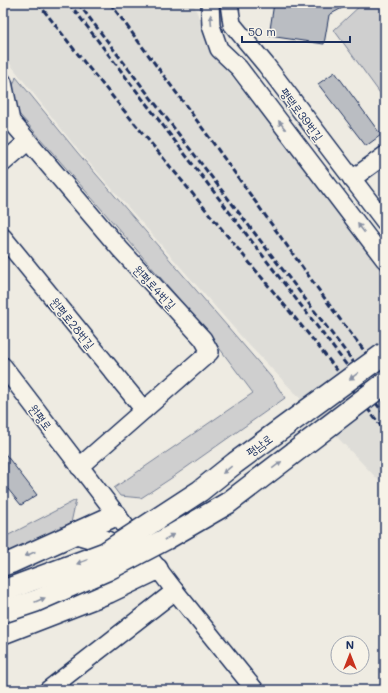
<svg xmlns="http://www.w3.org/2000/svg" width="388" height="693" font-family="Mali,'Poor Story',sans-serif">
<rect width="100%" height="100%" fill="#eeebe2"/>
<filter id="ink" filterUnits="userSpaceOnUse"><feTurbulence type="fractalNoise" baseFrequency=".025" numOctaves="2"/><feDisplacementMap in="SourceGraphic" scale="8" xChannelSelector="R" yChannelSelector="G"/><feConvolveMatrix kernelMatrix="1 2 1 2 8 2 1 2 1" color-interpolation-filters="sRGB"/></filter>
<g filter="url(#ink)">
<polygon fill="#deddd8" points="3,3 193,3 214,54 385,270 385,487 247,343 78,150 3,55"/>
<g fill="#cfcfcf" stroke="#757f96">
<polygon points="363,3 385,3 385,100 334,30"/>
<polygon points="16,77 77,152 271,377 285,398 170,479 141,498 120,496 114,488 253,393 205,329 14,108 10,95"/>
<polygon points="76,500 71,523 16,552 3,557 3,538"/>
</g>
<g fill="#babdc2" stroke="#1b2f5e">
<polygon points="274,3 341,3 344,7 329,15 324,44 269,36"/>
<polygon points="335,72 381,135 366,146 318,84"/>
<polygon points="3,135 7,140 6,148 3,150"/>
<polygon points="3,451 37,495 21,505 3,483"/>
</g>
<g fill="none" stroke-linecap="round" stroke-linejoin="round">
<defs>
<g id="minor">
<polyline points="210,3 211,26 219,49 239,68 385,260"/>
<polyline points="229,3 232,24 266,65 385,222"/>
<polyline points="3,82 11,121 120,249 203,339 210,352 79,467"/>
<polyline points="3,163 28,141"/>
<polyline points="352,179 385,155"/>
<polyline points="3,237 144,410"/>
<polyline points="3,366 175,591 255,690"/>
<polyline points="48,690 175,591"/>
</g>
<g id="major">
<polyline points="76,533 107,542 119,556 120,563"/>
<polyline points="3,565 12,562 116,515"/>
<polyline points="3,633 109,592 157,569"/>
</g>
</defs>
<use href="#minor" stroke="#1b2f5e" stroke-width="20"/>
<use href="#major" stroke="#1b2f5e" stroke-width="24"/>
<use href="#minor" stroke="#f7f3e8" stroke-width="17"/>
<use href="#major" stroke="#f7f3e8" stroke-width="21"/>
<g stroke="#1b2f5e" stroke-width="3" stroke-dasharray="6 3" stroke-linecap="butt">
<polyline points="38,3 84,62 314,341 385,431"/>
<polyline points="69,3 385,415"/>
<polyline points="78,3 385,403"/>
<polyline points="110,3 206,133 336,314 385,378"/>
</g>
<defs>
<g id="major-bridge">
<polyline points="3,591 105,553 200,491 235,463 385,353"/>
<polyline points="3,612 36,601 107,570 166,539 228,503 385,383"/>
</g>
</defs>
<use href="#major-bridge" stroke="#1b2f5e" stroke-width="24" stroke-linecap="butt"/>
<use href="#major-bridge" stroke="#f7f3e8" stroke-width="21"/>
</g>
<defs><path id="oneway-solid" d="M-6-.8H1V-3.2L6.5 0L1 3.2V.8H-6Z"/></defs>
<g fill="#8991a3">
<use href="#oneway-solid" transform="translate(211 20) rotate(-94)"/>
<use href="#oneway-solid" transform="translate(282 125) rotate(-128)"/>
<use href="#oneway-solid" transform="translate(361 228) rotate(-127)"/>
<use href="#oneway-solid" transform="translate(354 376) rotate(144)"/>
<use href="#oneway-solid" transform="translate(277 465) rotate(-37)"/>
<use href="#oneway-solid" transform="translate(227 470) rotate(141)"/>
<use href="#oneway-solid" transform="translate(169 537) rotate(-30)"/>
<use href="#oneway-solid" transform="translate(30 554) rotate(156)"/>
<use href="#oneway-solid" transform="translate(82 562) rotate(159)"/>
<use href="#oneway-solid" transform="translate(40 600) rotate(-23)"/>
</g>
</g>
<g text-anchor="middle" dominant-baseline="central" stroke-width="3" stroke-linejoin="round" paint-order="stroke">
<g font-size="12" fill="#1b2f5e" stroke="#f7f3e8">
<text transform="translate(302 114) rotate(53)">평택로39번길</text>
<text transform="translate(155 287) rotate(47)">원평로4번길</text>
<text transform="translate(73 323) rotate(51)">원평로28번길</text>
<text transform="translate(41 417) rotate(53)">원평로</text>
<text transform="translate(259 445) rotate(-36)">평남로</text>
</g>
</g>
<rect width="388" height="693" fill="none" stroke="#f7f3e8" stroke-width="16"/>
<rect x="8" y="8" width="372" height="677" fill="none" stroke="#1b2f5e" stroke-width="1.5" filter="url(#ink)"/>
<g transform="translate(350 655)"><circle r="19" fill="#f7f3e8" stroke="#9fa5b1"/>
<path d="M0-3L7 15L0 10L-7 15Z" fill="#c8321e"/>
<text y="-6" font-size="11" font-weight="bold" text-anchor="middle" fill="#1b2f5e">N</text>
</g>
<path d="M242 36v6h108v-6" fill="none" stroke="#1b2f5e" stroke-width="2"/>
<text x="248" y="36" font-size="12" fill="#1b2f5e" stroke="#f7f3e8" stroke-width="3" paint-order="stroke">50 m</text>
</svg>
